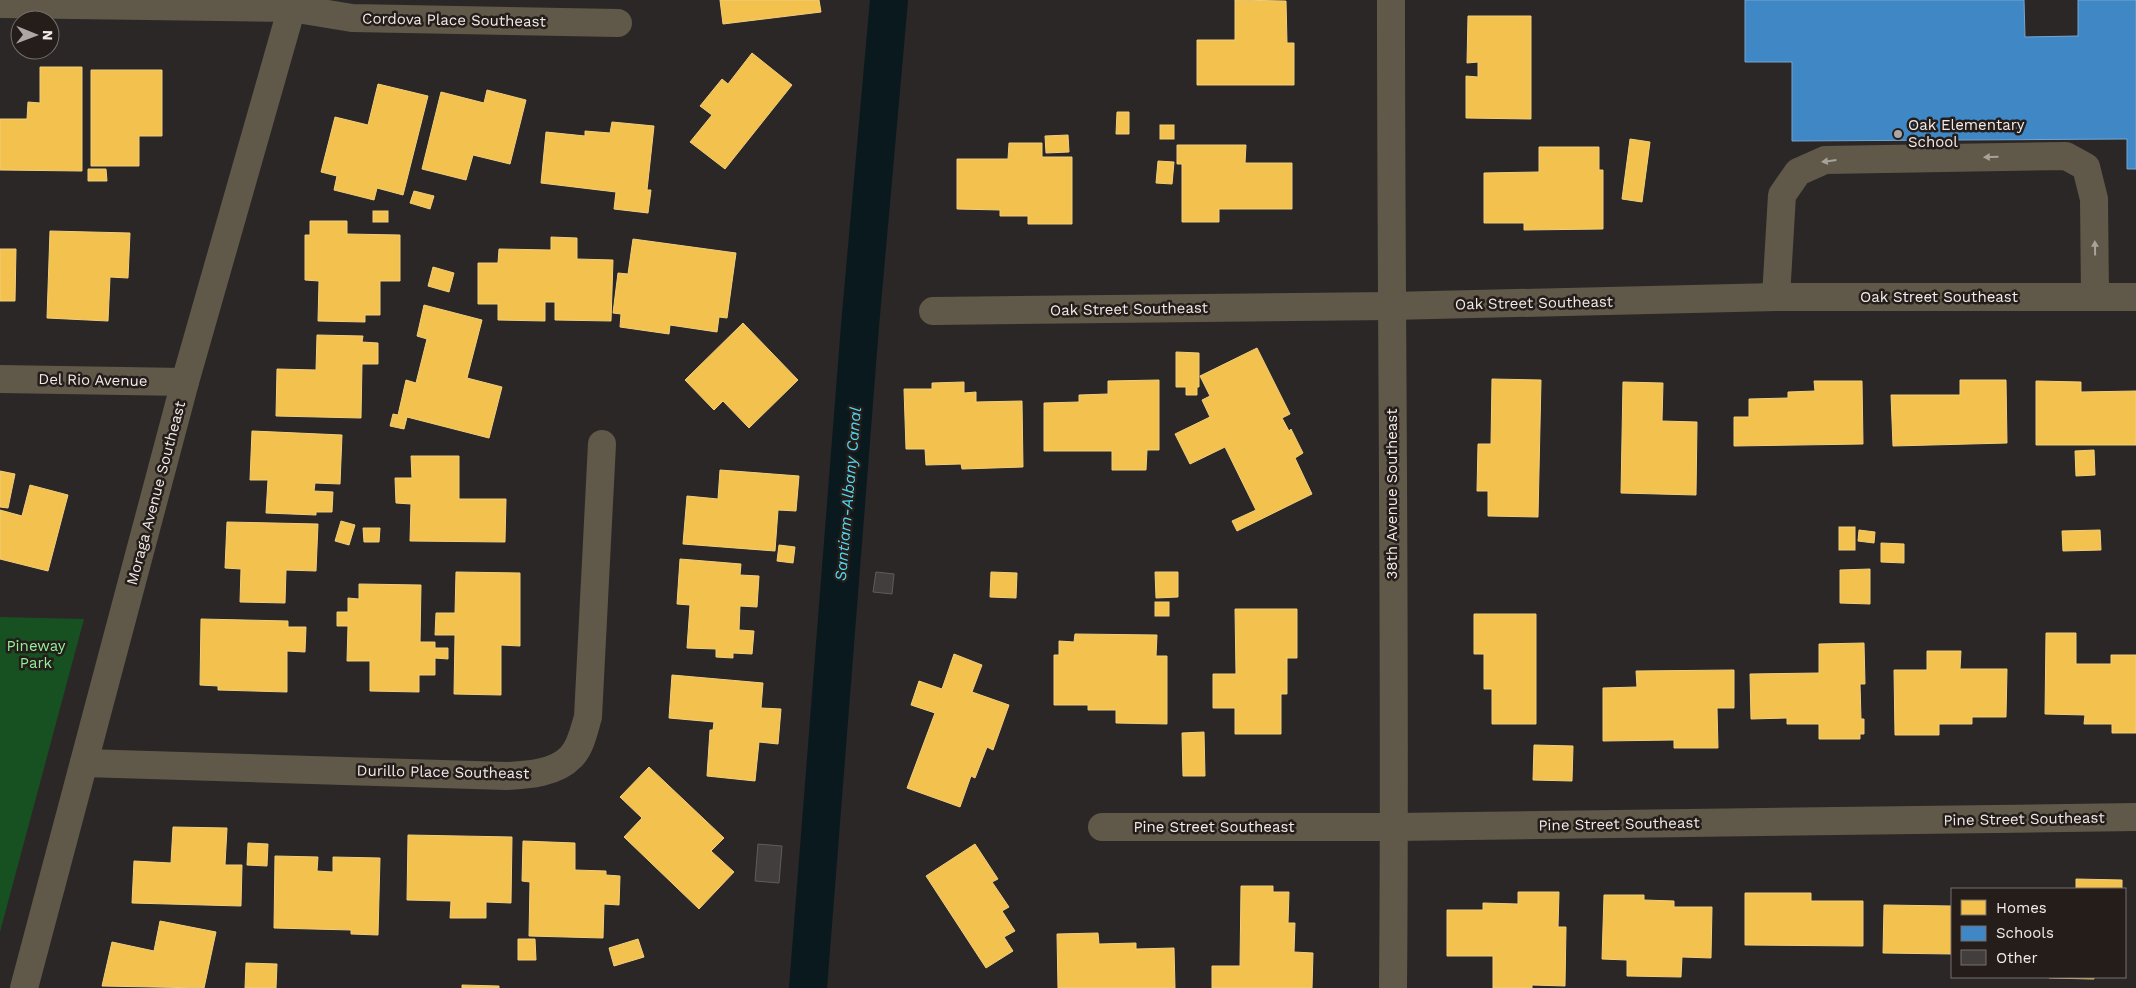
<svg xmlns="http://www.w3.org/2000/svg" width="2136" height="988" font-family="'Work Sans',sans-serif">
<rect width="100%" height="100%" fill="#2b2726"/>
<polygon fill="#175021" points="0,617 84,619 0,932"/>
<g fill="#f2c14e" stroke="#f2ce7c">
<polygon points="720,0 819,0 821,12 723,24"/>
<polygon points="1235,0 1286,1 1287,43 1294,43 1294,85 1197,85 1197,40 1235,40"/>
<polygon points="1468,16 1531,16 1531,119 1466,118 1466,76 1478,77 1478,62 1467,63"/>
<polygon points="752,53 792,85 725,169 690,142 712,115 700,106 722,79 728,84"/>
<polygon points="40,67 82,67 82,171 0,170 0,119 27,119 28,102 40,103"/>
<polygon points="91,70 162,70 162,136 139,136 139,166 91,166"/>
<polygon points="378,84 428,96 403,195 377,188 374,200 334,190 337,176 321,172 335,117 368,125"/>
<polygon points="487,90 526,100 510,164 473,155 466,180 422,169 441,92 484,103"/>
<polygon points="1117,112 1129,112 1129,134 1116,134"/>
<polygon points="612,122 654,126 647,190 651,190 648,213 614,209 616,192 541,183 546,132 585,136 585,131 610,133"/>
<rect x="1160" y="125" width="14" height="14"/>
<polygon points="1068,135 1069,152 1046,153 1045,136"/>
<polygon points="1630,139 1650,142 1642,202 1622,199"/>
<polygon points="1009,143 1042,143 1042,157 1072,157 1072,224 1028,224 1028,216 1000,216 1000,210 957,209 957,159 1008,159"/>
<polygon points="1177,145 1246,145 1245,163 1292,163 1292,209 1219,209 1219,222 1182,222 1182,164 1177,164"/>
<polygon points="1539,147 1599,147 1599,170 1603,170 1603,229 1524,230 1524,223 1484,223 1484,173 1539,172"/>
<polygon points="1158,161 1174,162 1172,184 1156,183"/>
<polygon points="88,169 106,169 107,181 88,181"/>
<polygon points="414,191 434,196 430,209 410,203"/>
<rect x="373" y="211" width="15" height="11"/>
<polygon points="310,221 347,221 347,234 400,235 400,281 380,281 380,315 365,315 365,322 318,321 319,281 305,280 305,235 310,235"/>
<polygon points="50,231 130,233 128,278 110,277 108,321 47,318"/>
<polygon points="551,237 577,238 577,259 613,260 611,321 555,320 555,302 545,302 545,321 498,320 498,304 478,304 478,263 498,263 499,249 551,250"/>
<polygon points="633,239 736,253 727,318 719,317 717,332 670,325 669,334 620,327 621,314 613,313 618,273 628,274"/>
<polygon points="0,249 16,249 15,301 0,301"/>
<polygon points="433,267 454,273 449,292 428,286"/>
<polygon points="424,305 482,320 467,378 502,387 489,438 407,417 404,429 390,426 393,414 398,415 406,380 416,383 427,339 417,336"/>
<polygon points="743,323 798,380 749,428 723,401 714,410 685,380"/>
<polygon points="317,335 363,336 362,342 378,343 378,364 362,364 361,418 276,416 277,369 316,370"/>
<polygon points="1257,348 1290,414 1282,418 1289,431 1291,429 1303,453 1295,458 1312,494 1237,531 1232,521 1256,510 1225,447 1190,464 1175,434 1210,417 1202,400 1210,396 1200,376"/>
<polygon points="1176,352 1199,353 1199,387 1197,387 1197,395 1186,395 1186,387 1176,387"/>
<polygon points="1492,379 1541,380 1538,517 1488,516 1488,491 1477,491 1478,444 1491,444"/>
<polygon points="1159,380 1159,450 1147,450 1146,470 1112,470 1112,451 1044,451 1044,403 1079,402 1079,395 1108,394 1108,381"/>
<polygon points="1960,380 2006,380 2007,443 1893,446 1891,395 1960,395"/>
<polygon points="1814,381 1862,381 1863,444 1734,446 1734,417 1749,417 1749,399 1788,398 1788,392 1815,391"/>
<polygon points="2036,381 2081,382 2081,392 2136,391 2136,445 2036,445"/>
<polygon points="964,382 964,393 976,392 976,402 1022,401 1023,467 962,469 961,464 926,465 925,449 906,449 904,389 932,389 932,383"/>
<polygon points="1623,382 1663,383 1662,421 1697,422 1696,495 1621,493"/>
<polygon points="252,431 342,435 340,484 315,483 314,491 333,492 332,512 316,512 316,515 266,513 268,480 250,480"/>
<polygon points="2094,450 2095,475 2076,476 2075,451"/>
<polygon points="411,456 459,456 459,499 506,499 505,542 410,541 411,504 396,503 395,478 412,478"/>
<polygon points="720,470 799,476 796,511 778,510 775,551 683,544 687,496 718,499"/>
<polygon points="0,471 15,474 8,508 0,507"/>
<polygon points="30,485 68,495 48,571 0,559 0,510 22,516"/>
<polygon points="341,521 355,525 349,545 335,541"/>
<polygon points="227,522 318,524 316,571 286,570 285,603 240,602 241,569 225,568"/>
<rect x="1839" y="527" width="16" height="23"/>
<polygon points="363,528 380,528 379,542 364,542"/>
<polygon points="1859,530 1875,532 1874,543 1858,541"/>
<polygon points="2100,530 2101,550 2063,551 2062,531"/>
<polygon points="1881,543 1904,544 1904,563 1881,562"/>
<polygon points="779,545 795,547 793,563 777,561"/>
<polygon points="680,559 741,564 740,575 759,576 757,607 740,606 739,630 754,631 752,654 733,653 733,658 716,657 716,649 687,648 690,605 677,604"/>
<polygon points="1870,569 1870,604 1840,603 1840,570"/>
<polygon points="456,572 520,573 520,646 501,645 501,695 454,694 455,635 435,635 436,613 455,613"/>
<polygon points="991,572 1017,573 1016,598 990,597"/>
<polygon points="1155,572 1178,572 1178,597 1156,598"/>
<polygon points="359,584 421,585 420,642 435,642 435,648 448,648 448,659 435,658 435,675 419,675 419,692 370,691 370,661 347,661 348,626 337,626 337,612 348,612 348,598 359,599"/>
<rect x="1155" y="602" width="14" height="14"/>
<polygon points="1235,609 1297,609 1297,658 1287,658 1287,694 1281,694 1281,734 1235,734 1235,708 1213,708 1213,674 1236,674"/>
<polygon points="1474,614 1536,614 1536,724 1492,724 1492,689 1484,689 1484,654 1474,654"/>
<polygon points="201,619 288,621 288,627 306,627 305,652 287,651 287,692 218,690 218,686 200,685"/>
<polygon points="2046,633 2076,633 2076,664 2111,664 2111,655 2136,655 2136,733 2112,733 2112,724 2084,724 2085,715 2045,714"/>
<polygon points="1075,634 1157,635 1156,656 1167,656 1167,724 1116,723 1116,710 1088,710 1088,705 1054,705 1054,655 1059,655 1059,641 1074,642"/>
<polygon points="1864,643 1865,684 1860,684 1861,719 1864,719 1864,734 1860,734 1860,739 1819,739 1819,724 1787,724 1787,718 1751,719 1750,674 1819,673 1819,644"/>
<polygon points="1927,651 1961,651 1960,669 2007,669 2006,717 1972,717 1972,724 1939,724 1939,735 1895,735 1894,670 1927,670"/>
<polygon points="954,654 982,665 972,692 1009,705 993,750 987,747 975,778 971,776 960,807 907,788 935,713 911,705 919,681 942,689"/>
<polygon points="1734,670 1734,708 1717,708 1718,748 1674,748 1674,740 1603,741 1603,688 1637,687 1636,671"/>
<polygon points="672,675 763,683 761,708 781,709 778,744 759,742 755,781 707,776 710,730 713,730 714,722 669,718"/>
<polygon points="1204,732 1205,776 1183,776 1182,733"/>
<polygon points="1534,745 1573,746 1572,781 1533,780"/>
<polygon points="649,767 724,838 711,851 734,872 699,909 624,837 642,818 620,797"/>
<polygon points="173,827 227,828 225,865 242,865 241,906 132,903 134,861 171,863"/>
<polygon points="408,835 512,837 511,903 486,902 486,918 450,918 451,901 407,900"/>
<polygon points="523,841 575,843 575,870 606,871 606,875 620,876 619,905 604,904 603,938 529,936 530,882 522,881"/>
<polygon points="248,843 268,844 267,866 247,865"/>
<polygon points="975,844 998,879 992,882 1009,907 1002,911 1015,931 1004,937 1013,951 986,968 926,876"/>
<polygon points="275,856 318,857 317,871 333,872 333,857 380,858 378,935 351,934 351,930 274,928"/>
<polygon points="2076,879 2122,880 2122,889 2076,889"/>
<polygon points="1241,886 1273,886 1273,892 1289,892 1288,923 1295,923 1294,952 1313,953 1312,988 1212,988 1212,966 1240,966"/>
<polygon points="1518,892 1559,892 1558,927 1566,927 1565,986 1532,985 1532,988 1493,988 1493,956 1447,956 1447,910 1483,910 1483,903 1518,904"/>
<polygon points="1745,893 1811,893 1811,901 1863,901 1863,946 1745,945"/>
<polygon points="1604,895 1644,895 1644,900 1674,901 1674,907 1712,907 1711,958 1682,957 1681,977 1627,976 1627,960 1602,959"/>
<polygon points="1884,905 1952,906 1952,954 1883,953"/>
<polygon points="160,921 216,932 204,988 102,986 112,942 154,951"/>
<polygon points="1098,933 1099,944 1136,943 1136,949 1174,948 1175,988 1058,988 1057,934"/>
<polygon points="518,939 535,939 536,960 518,960"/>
<polygon points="638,939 644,957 614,966 609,948"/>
<polygon points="246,963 277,964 276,988 245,988"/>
<polygon points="2049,977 2094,977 2094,979 2049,978"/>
<polygon points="462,985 499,986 499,988 462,988"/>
</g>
<polygon fill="#3f88c5" stroke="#74a6d0" points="1745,0 2024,0 2025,37 2078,36 2078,0 2136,0 2136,169 2127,169 2127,139 1792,141 1792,62 1745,62"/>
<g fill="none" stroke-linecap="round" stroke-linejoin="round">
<polyline stroke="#0a191d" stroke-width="38" points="808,988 860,326 889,0"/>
</g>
<g fill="#423e3d" stroke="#605c5b">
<polygon points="876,572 894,574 892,594 873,592"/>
<polygon points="758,844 782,846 779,883 755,881"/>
</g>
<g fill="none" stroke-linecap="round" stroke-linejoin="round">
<g stroke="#605949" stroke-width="28">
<path d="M1391 0C1391 329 1396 659 1393 988"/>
<polyline points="0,4 291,8 352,18 618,23"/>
<polyline points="1776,297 1782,195 1798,172 1825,160 2066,156 2086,167 2094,199 2095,297"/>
<polyline points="933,311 1391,306 1776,297 2136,297"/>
<polyline points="0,379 185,382"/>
<path d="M84 763 507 776C528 775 556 773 571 757 581 747 584 730 588 717L602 444"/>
<polyline points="1102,827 1395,827 2136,817"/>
<polyline points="24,988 185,382 294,0"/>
</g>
</g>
<defs><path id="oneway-solid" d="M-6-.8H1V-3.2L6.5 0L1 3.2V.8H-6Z" transform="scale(1.25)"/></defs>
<g fill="#a8a299">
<use href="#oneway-solid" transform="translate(1991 157) rotate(179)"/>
<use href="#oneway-solid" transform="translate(1829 161) rotate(173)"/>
<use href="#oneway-solid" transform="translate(2095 248) rotate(-91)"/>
</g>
<circle fill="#aca6a5" stroke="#241d1a" stroke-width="2" cx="1898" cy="134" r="5"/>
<g text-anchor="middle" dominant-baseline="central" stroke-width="5" stroke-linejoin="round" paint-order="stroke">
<g font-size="15" fill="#f1ebe9" stroke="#241d1a">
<text transform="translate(454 20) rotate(1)">Cordova Place Southeast</text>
<text x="1939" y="297">Oak Street Southeast</text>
<text transform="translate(1534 303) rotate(-1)">Oak Street Southeast</text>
<text transform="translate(1129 309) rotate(-1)">Oak Street Southeast</text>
<text transform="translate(93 380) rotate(1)">Del Rio Avenue</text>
<text transform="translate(156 493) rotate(-75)">Moraga Avenue Southeast</text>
<text transform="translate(1392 494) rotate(-90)">38th Avenue Southeast</text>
<text transform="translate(443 772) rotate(1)">Durillo Place Southeast</text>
<text transform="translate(2024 819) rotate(-1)">Pine Street Southeast</text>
<text transform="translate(1619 824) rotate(-1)">Pine Street Southeast</text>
<text x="1214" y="827">Pine Street Southeast</text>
</g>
<g font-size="15" fill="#f1ebe9" stroke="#241d1a" text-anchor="start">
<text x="1908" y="125">Oak Elementary<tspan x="1908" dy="17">School</tspan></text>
</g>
<g font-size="15" fill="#91f199" stroke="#241d1a">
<text x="36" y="646">Pineway<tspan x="36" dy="17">Park</tspan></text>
</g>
<g font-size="16" font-style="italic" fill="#52d9f3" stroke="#241d1a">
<text transform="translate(848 494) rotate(-85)">Santiam-Albany Canal</text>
</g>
</g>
<rect x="1951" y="888" width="175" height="90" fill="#241d1a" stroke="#766f6d"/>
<rect x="1961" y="900" width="25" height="15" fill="#f2c14e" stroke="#766f6d"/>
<text x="1996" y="913" font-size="15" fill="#f1ebe9">Homes</text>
<rect x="1961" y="926" width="25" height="15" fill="#3f88c5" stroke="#766f6d"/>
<text x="1996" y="938" font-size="15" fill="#f1ebe9">Schools</text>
<rect x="1961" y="950" width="25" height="15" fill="#423e3d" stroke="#766f6d"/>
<text x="1996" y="963" font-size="15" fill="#f1ebe9">Other</text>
<g transform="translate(35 35) rotate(91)"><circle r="24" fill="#241d1a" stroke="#766f6d"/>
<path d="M0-4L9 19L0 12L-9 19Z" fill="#aca6a5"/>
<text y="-8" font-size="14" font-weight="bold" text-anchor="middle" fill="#f1ebe9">N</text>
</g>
</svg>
